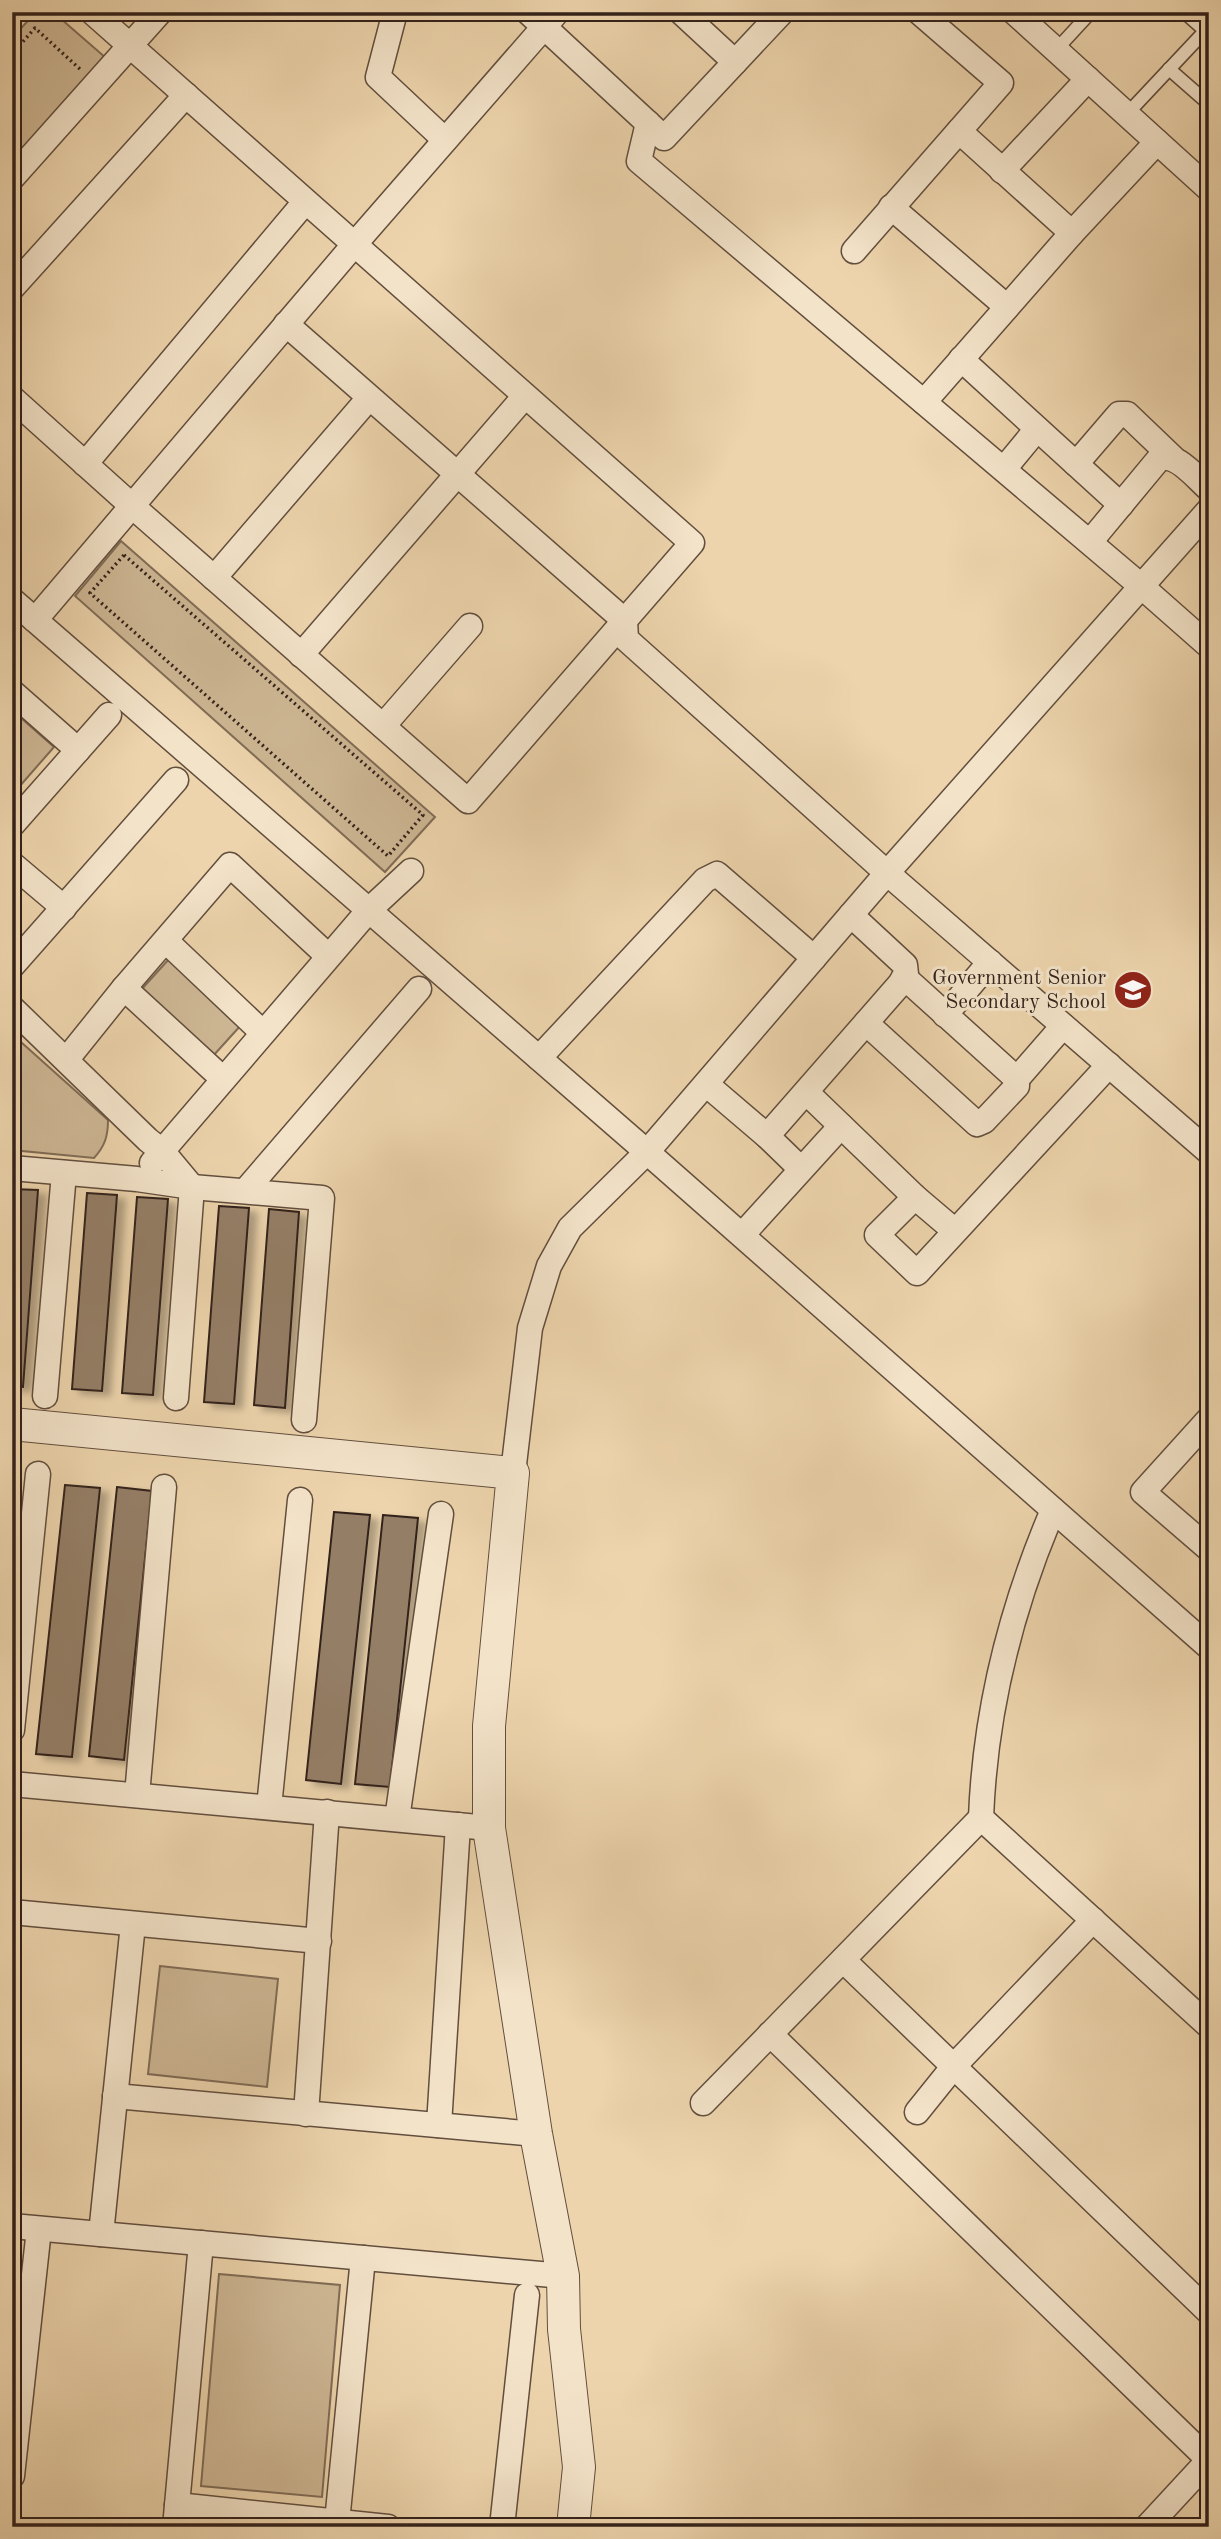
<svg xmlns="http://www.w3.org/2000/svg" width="1221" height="2539" font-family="'Old Standard TT',serif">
<defs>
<filter id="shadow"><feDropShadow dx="8" dy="4.5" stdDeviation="3.5" flood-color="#0004"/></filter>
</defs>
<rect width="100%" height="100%" fill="#edd4ac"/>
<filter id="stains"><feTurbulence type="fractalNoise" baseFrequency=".00286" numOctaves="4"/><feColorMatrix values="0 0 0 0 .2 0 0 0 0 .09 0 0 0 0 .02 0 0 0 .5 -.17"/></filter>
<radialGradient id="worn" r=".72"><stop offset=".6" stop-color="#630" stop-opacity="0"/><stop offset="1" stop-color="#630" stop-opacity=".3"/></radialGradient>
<g fill="#cdb693" stroke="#806c56" stroke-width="2">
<polygon points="36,12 53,12 106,58 12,164 12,38"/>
<polygon points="121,541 435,817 385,872 75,596"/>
<polygon points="12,710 54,747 12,795"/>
<polygon points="169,959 242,1024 213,1056 140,991"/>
<path d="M12 1034 108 1120C108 1136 105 1146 94 1158L12 1150Z"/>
<polygon points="160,1966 278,1979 267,2087 148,2074"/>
<polygon points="219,2274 340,2285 322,2497 201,2486"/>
</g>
<g fill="#947e66" stroke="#33211a" stroke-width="2" filter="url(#shadow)">
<polygon points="12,1189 38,1190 23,1387 12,1386"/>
<polygon points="87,1193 117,1195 102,1391 72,1389"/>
<polygon points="137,1197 168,1199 153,1395 122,1393"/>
<polygon points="219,1206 249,1208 234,1404 204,1402"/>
<polygon points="269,1209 299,1212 285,1408 254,1405"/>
<polygon points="65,1485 100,1488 72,1757 36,1754"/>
<polygon points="117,1487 152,1491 124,1760 89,1756"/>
<polygon points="334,1512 370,1515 341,1784 306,1780"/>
<polygon points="383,1515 418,1518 390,1787 355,1784"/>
</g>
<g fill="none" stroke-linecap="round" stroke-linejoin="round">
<defs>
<g id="service">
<polyline points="1184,12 1209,34"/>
<polyline points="1056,50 1091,12"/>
<polyline points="1169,69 1209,104"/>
<polyline points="1127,114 1205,31"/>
</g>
<g id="minor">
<polyline points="395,12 378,77 445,140"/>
<polyline points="528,12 664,138 782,12"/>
<polyline points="681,12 735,62"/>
<polyline points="1014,12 1209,189"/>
<polyline points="648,123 639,161 1141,586 1209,646"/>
<polyline points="959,131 1072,233"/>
<polyline points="1002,171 1088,79"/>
<polyline points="12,178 160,12"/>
<polyline points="891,207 1007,307"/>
<polyline points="854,251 1001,83 919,12"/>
<polyline points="12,288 186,95"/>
<polyline points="286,324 625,621 626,639 887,873 1209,1152"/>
<polyline points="961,359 1121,505"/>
<polyline points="12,398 131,505 468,801 692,543 92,12"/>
<polyline points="924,402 1072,233 1157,142"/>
<polyline points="85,464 305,202"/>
<polyline points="1076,464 1119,414 1127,414 1173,458"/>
<polyline points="1004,469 1037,429"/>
<path d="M1090 542 1158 460C1175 450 1196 478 1209 489"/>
<polyline points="214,578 369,398"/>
<polyline points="12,600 647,1152 1209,1647"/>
<polyline points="35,620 353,246 557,12"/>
<polyline points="301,655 525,396"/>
<polyline points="12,692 78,750"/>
<polyline points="383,726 470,626"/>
<polyline points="12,825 109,715"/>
<polyline points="12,864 64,908"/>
<polyline points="166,941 262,1032"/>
<polyline points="12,966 176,780"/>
<polyline points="124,988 222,1078"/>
<polyline points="12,1008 148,1140 162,1151 192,1187 176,1398"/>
<polyline points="945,1015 990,962"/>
<polyline points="866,1023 977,1124 984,1121 1017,1086 1017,1079 904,977"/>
<polyline points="539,1058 705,880 717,874 814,958"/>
<polyline points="67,1059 124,988 230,865 328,956"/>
<polyline points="1017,1079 1063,1026"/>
<polyline points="706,1084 767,1136 801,1169"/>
<polyline points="806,1092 915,1197 955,1231"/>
<polyline points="767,1136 900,984 906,974 905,965 851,915"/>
<polyline points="152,1163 369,910 411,871"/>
<polyline points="12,1168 137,1179 192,1187 322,1198 304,1420"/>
<polyline points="246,1190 419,989"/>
<polyline points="915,1197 877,1235 917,1273 1109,1065"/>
<polyline points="742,1235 841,1126"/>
<polyline points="45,1396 64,1173"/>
<polyline points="1209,1419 1143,1492 1209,1549"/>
<polyline points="513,1473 530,1328 549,1266 570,1228 647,1152 887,873 1209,510"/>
<path d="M1053 1510C1011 1608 985 1712 981 1818L1209 2026"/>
<polyline points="12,1730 38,1474"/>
<polyline points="12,1784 489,1828"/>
<polyline points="137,1795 164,1487"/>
<polyline points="269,1807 300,1500"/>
<polyline points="397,1819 441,1514"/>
<polyline points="12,1912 319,1941"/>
<polyline points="843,1960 1209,2312"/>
<polyline points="770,2034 1209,2460"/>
<polyline points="115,2096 536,2134"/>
<polyline points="703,2103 981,1818"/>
<polyline points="917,2112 954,2066 1093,1920"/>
<polyline points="306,2114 327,1812"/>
<polyline points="439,2125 458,1825"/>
<polyline points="12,2226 563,2276"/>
<polyline points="101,2234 133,1924"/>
<polyline points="12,2476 39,2229"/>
<polyline points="177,2505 388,2527"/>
<polyline points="337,2522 363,2258"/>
<polyline points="175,2527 201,2243"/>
<polyline points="502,2527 527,2295"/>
<polyline points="1147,2527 1209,2460"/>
</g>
<polyline id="tertiary" points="12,1424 513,1473 489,1726 489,1828 536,2134 563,2276 564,2329 579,2467 573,2527"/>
</defs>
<use href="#service" stroke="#624e3e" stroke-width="15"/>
<use href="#minor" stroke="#624e3e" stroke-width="27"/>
<use href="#tertiary" stroke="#624e3e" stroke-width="34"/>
<g stroke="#33211a" stroke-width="3.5" stroke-dasharray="2 3.5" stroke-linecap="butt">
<polyline points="12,54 35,28 81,70"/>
<polygon points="124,555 423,815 388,856 90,593"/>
</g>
<use href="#service" stroke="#f3e3c9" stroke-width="12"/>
<use href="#minor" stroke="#f3e3c9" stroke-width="24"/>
<use href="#tertiary" stroke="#f3e3c9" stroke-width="32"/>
</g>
<defs>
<symbol id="school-disc" viewBox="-11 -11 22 22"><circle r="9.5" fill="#8f2418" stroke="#f3e3c9"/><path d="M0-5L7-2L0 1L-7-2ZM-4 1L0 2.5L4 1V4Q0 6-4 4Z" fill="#fff"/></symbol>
</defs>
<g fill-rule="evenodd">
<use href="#school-disc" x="1111" y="968" width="44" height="44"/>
</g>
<g text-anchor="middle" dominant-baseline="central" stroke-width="6" stroke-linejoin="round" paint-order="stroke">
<g font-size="21" fill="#33211a" stroke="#f3e3c9" text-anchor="end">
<text x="1106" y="978">Government Senior<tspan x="1106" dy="24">Secondary School</tspan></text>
</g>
</g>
<rect width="1221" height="2539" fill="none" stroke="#edd4ac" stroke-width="42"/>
<rect x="14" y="14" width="1193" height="2511" fill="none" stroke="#33211a" stroke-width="3.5"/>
<rect x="21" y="21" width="1179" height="2497" fill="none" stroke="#33211a" stroke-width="2"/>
<rect width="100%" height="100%" filter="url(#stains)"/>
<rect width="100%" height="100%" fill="url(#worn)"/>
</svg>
